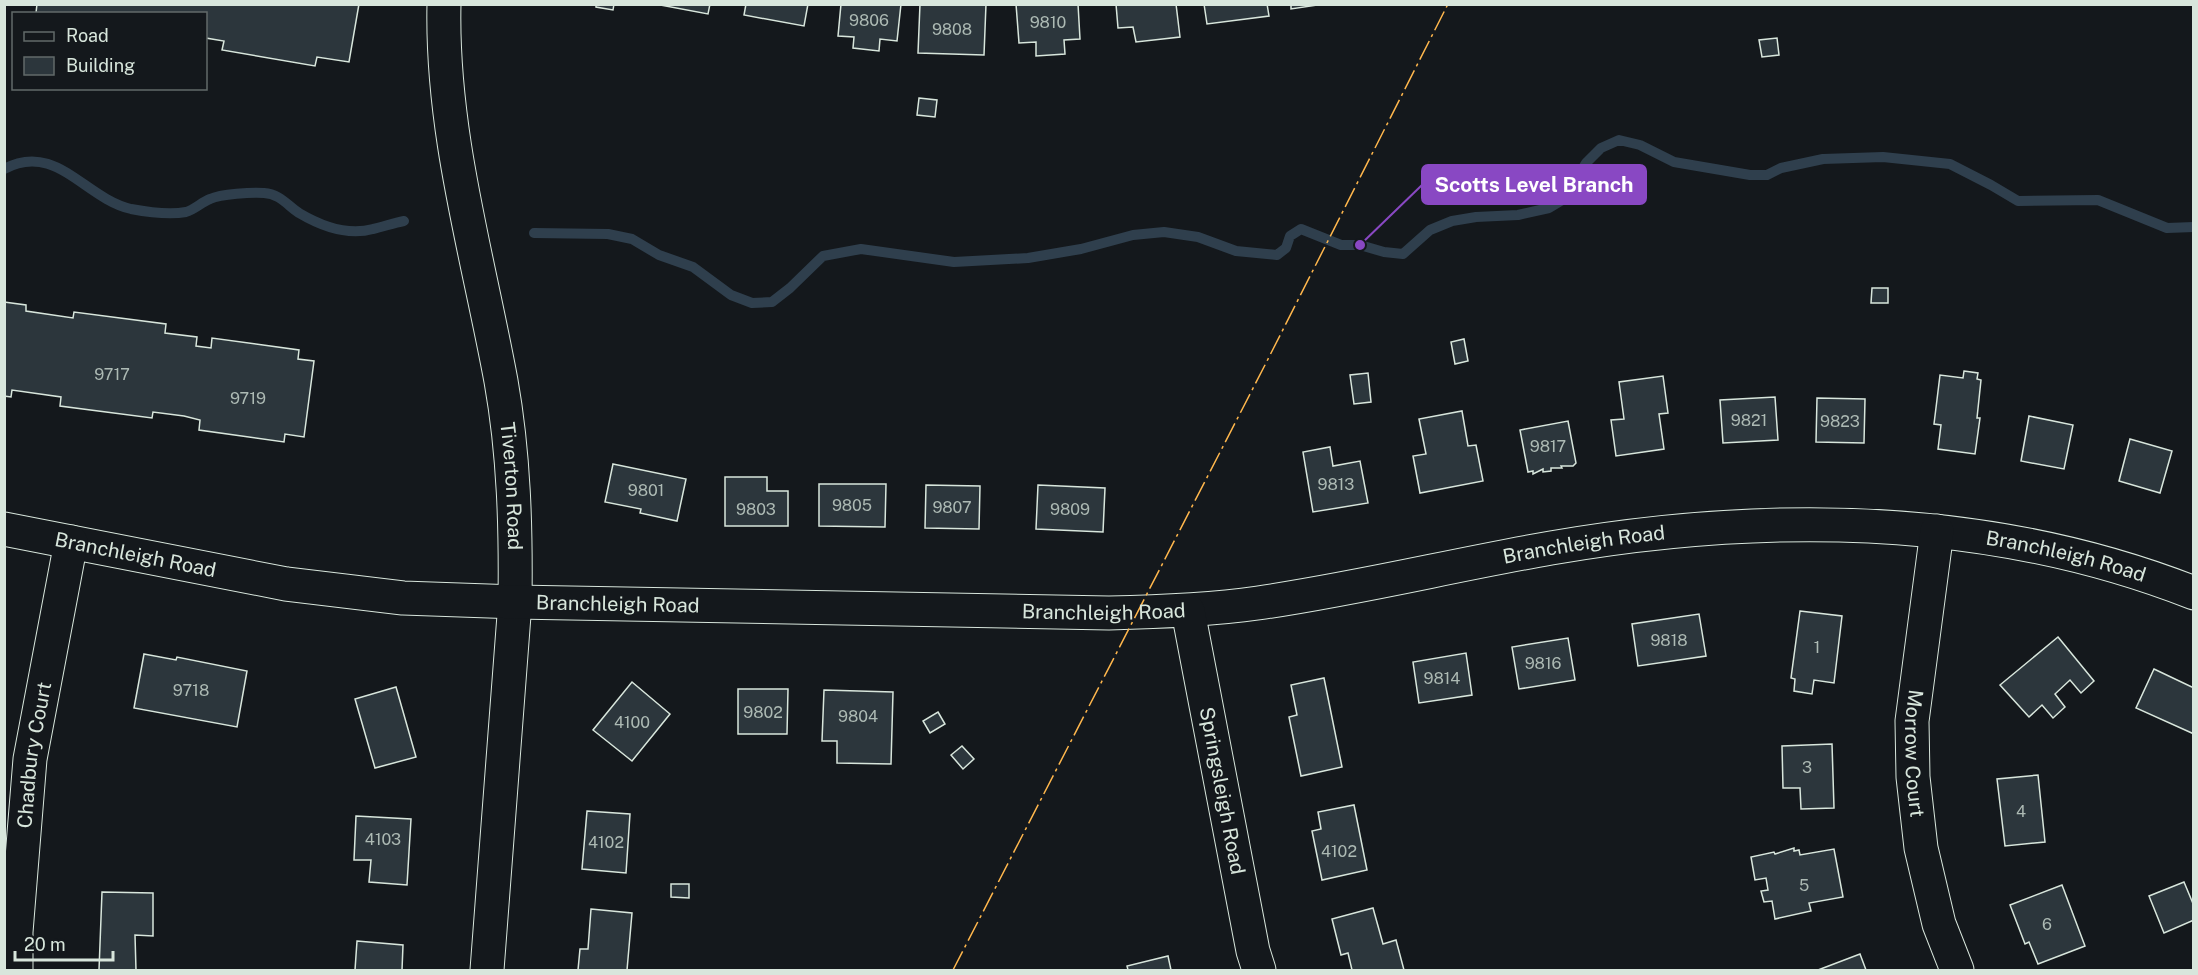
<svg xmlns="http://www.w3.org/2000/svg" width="2198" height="975" font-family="'Public Sans',sans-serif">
<rect width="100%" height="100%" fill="#14181c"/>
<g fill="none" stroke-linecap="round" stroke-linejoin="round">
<g stroke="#2f3f4d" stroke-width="10">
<path d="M4 169C56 141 84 198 131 209 147 212 170 215 186 212 194 210 202 202 210 199 221 194 252 192 264 193 280 194 287 205 299 213 321 226 348 236 373 229 383 227 393 223 404 221"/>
<polyline points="534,233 608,234 632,239 659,255 693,267 731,295 752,303 772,302 790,288 823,256 861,249 954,262 1028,258 1081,249 1133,235 1164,232 1198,237 1236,251 1277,255 1286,248 1290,236 1301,229 1341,245 1360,245 1384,252 1403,254 1430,230 1452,221 1476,217 1518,215 1549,208 1564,199 1586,163 1601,148 1619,140 1640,145 1674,162 1750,175 1767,175 1781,168 1823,159 1883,157 1950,164 1991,185 2018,201 2098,200 2167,228 2194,227"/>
</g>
</g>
<g fill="#2c363c" stroke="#d8e6dc" stroke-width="1.5">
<polygon points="37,4 359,4 349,62 317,57 315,66 222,50 224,41 206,38 206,14 41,14 36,13"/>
<polygon points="596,4 614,4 613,10 596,7"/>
<polygon points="655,4 710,4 708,14"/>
<polygon points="746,4 808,4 804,26 744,15"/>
<polygon points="841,4 901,4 897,41 880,39 879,51 853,48 854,37 838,36"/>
<polygon points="920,4 986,4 984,55 918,53"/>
<polygon points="1016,4 1078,4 1080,39 1064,40 1065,54 1036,56 1036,42 1019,43"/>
<polygon points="1116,4 1176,4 1180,37 1136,42 1133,27 1118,28"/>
<polygon points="1204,4 1267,4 1269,16 1207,24"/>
<polygon points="1291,4 1324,4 1291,9"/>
<polygon points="1777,38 1779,55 1762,57 1759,40"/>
<polygon points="919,98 937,100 935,117 917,115"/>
<polygon points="1872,288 1888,288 1888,303 1871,303"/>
<polygon points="4,302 26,305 26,311 73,318 74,312 166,324 165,333 197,337 196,346 211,348 212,338 299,350 298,359 314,361 304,437 285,434 284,442 199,430 200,420 184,416 153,412 152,418 60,406 61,397 12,390 11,397 4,396"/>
<polygon points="1464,339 1468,361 1455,364 1451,342"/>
<polygon points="1964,371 1978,373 1977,379 1981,380 1977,418 1980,418 1975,454 1938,449 1941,425 1934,424 1940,375 1963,378"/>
<polygon points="1368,373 1371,402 1354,404 1350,375"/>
<polygon points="1663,376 1668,413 1659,414 1664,449 1616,456 1611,420 1624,419 1619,382"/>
<polygon points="1775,397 1778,440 1723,443 1720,400"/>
<polygon points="1817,398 1865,399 1864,443 1816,442"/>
<polygon points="1462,411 1468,446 1476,445 1483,481 1420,493 1413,456 1426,454 1419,419"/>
<polygon points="2029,416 2073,425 2064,469 2021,461"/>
<polygon points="1568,421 1576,463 1573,466 1561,466 1562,468 1551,468 1551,471 1543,472 1543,469 1533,474 1533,471 1528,472 1520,430"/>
<polygon points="2130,439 2172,451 2160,493 2119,481"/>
<polygon points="1330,447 1333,466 1360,461 1368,503 1313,512 1303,452"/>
<polygon points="613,464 686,479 677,521 640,513 641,509 605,502"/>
<polygon points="725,477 767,477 767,491 788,491 788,526 725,526"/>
<polygon points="819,484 886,484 885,527 819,526"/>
<polygon points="926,485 980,486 979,529 925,528"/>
<polygon points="1038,485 1105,488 1103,532 1036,529"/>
<polygon points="1800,611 1842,616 1834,683 1814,680 1812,694 1794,691 1795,679 1791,678"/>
<polygon points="1699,614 1706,656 1638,666 1632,624"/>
<polygon points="2058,637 2094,681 2081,693 2070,680 2055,694 2065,707 2053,718 2042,705 2029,717 2000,685"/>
<polygon points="1568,638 1575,680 1519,689 1512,647"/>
<polygon points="1466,653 1472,695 1419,703 1413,662"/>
<polygon points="144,654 176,660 177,657 247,671 237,727 134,708"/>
<polygon points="2154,669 2194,688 2194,734 2136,708"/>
<polygon points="1324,678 1342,767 1301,776 1289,717 1297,715 1291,685"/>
<polygon points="632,682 670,714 632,761 593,730"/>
<polygon points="396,687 416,757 375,768 355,699"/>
<polygon points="738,689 788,689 787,734 738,734"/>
<polygon points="824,690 893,692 891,764 837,763 837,741 822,741"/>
<polygon points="938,712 945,724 930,733 923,721"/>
<polygon points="1832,744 1834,808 1801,809 1800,788 1783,788 1782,746"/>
<polygon points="962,746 974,759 963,769 951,755"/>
<polygon points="2038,775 2045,842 2005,846 1997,779"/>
<polygon points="1354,805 1367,870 1322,880 1312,831 1321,829 1318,812"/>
<polygon points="587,811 630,814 626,873 582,869"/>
<polygon points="356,816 411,819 407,885 369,882 371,860 354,860"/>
<polygon points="1794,848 1794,851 1799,850 1800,855 1834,849 1843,897 1809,903 1811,911 1775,919 1772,901 1764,902 1761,891 1768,890 1766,878 1755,880 1751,857 1774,852 1775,854"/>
<polygon points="2184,882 2194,906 2194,920 2164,933 2149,896"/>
<polygon points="671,884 689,884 689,898 671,897"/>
<polygon points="2062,885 2085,946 2038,964 2029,942 2025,944 2010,905"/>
<polygon points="102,892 153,893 153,936 135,935 136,970 99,970"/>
<polygon points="1373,908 1383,944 1396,940 1404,970 1352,970 1348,953 1341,955 1332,919"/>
<polygon points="591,909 632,913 627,970 578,970 580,949 588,949"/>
<polygon points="357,941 403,945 402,970 355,970"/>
<polygon points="1860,954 1866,970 1818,970"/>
<polygon points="1168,956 1171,970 1128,970 1127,966"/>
</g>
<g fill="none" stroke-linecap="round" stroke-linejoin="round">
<defs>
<g id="minor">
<path id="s1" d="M444 4C441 132 478 256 501 381 514 454 516 528 515 602L487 970"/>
<path id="s2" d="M4 529 286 584 403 598 515 602 1109 613C1159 612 1208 610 1258 603 1356 589 1453 565 1551 548 1766 511 1988 512 2194 593"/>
<path id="s3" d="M1937 531 1912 721 1913 777 1921 848 1939 924 1957 970"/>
<path id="s4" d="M1188 611 1253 951 1259 970"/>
<path id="s5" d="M16 970V932L30 759 71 542"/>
</g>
</defs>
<use href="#minor" stroke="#d8e6dc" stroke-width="35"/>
<use href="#minor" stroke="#14181c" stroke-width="33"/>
<polyline stroke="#ffb74d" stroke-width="1.5" stroke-dasharray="21 4.5 3 4.5" stroke-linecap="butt" points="953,970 1266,363 1448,4"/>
</g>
<g text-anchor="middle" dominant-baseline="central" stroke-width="4.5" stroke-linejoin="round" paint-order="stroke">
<g font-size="16" fill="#adbab4">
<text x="869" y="20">9806</text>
<text x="1048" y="22">9810</text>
<text x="952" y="29">9808</text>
<text x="112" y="374">9717</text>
<text x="248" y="398">9719</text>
<text x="1749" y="420">9821</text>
<text x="1840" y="421">9823</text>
<text x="1548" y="446">9817</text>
<text x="1336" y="484">9813</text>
<text x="646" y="490">9801</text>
<text x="852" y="505">9805</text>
<text x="952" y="507">9807</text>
<text x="756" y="509">9803</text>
<text x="1070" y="509">9809</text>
<text x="1669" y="640">9818</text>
<text x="1817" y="647">1</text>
<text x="1543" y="663">9816</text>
<text x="1442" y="678">9814</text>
<text x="191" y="690">9718</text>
<text x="763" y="712">9802</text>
<text x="858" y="716">9804</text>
<text x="632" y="722">4100</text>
<text x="1807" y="767">3</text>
<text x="2021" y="811">4</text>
<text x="383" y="839">4103</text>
<text x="606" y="842">4102</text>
<text x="1339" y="851">4102</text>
<text x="1804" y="885">5</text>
<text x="2047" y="924">6</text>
</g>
<g font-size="20" fill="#d8e6dc" stroke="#14181c">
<text stroke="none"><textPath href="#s1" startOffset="488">Tiverton Road</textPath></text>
<text stroke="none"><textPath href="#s2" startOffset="1592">Branchleigh Road</textPath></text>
<text stroke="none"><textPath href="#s2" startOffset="134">Branchleigh Road</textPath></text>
<text stroke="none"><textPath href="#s2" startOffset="2078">Branchleigh Road</textPath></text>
<text stroke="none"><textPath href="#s2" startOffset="620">Branchleigh Road</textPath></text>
<text stroke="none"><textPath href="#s2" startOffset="1106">Branchleigh Road</textPath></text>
<text stroke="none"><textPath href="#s3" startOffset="224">Morrow Court</textPath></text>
<text stroke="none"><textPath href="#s5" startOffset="216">Chadbury Court</textPath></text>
<text stroke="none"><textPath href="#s4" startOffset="183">Springsleigh Road</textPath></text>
</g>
</g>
<path fill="none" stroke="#8948c3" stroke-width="2" d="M1360 245L1422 185"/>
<circle fill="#8948c3" stroke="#14181c" stroke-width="2" cx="1360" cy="245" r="6"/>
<rect fill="#8948c3" stroke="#8948c3" stroke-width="2" x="1422" y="165" width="224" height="39" rx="6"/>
<g font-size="21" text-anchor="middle" font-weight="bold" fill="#fff">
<text x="1534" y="192">Scotts Level Branch</text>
</g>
<rect width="2198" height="975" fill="none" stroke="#d8e6dc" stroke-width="12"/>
<rect x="12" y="12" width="195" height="78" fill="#14181c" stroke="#626a69" stroke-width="1.5"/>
<rect x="24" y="32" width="30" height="9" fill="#14181c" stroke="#626a69" stroke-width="1.5"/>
<text x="66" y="42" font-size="18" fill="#d8e6dc">Road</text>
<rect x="24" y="57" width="30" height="18" fill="#2c363c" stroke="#626a69" stroke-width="1.5"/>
<text x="66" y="72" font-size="18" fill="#d8e6dc">Building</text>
<path d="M15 951v9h98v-9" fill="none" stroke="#d8e6dc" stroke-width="3"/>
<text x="24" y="951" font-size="18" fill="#d8e6dc" stroke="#14181c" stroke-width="4.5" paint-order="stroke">20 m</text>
</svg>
